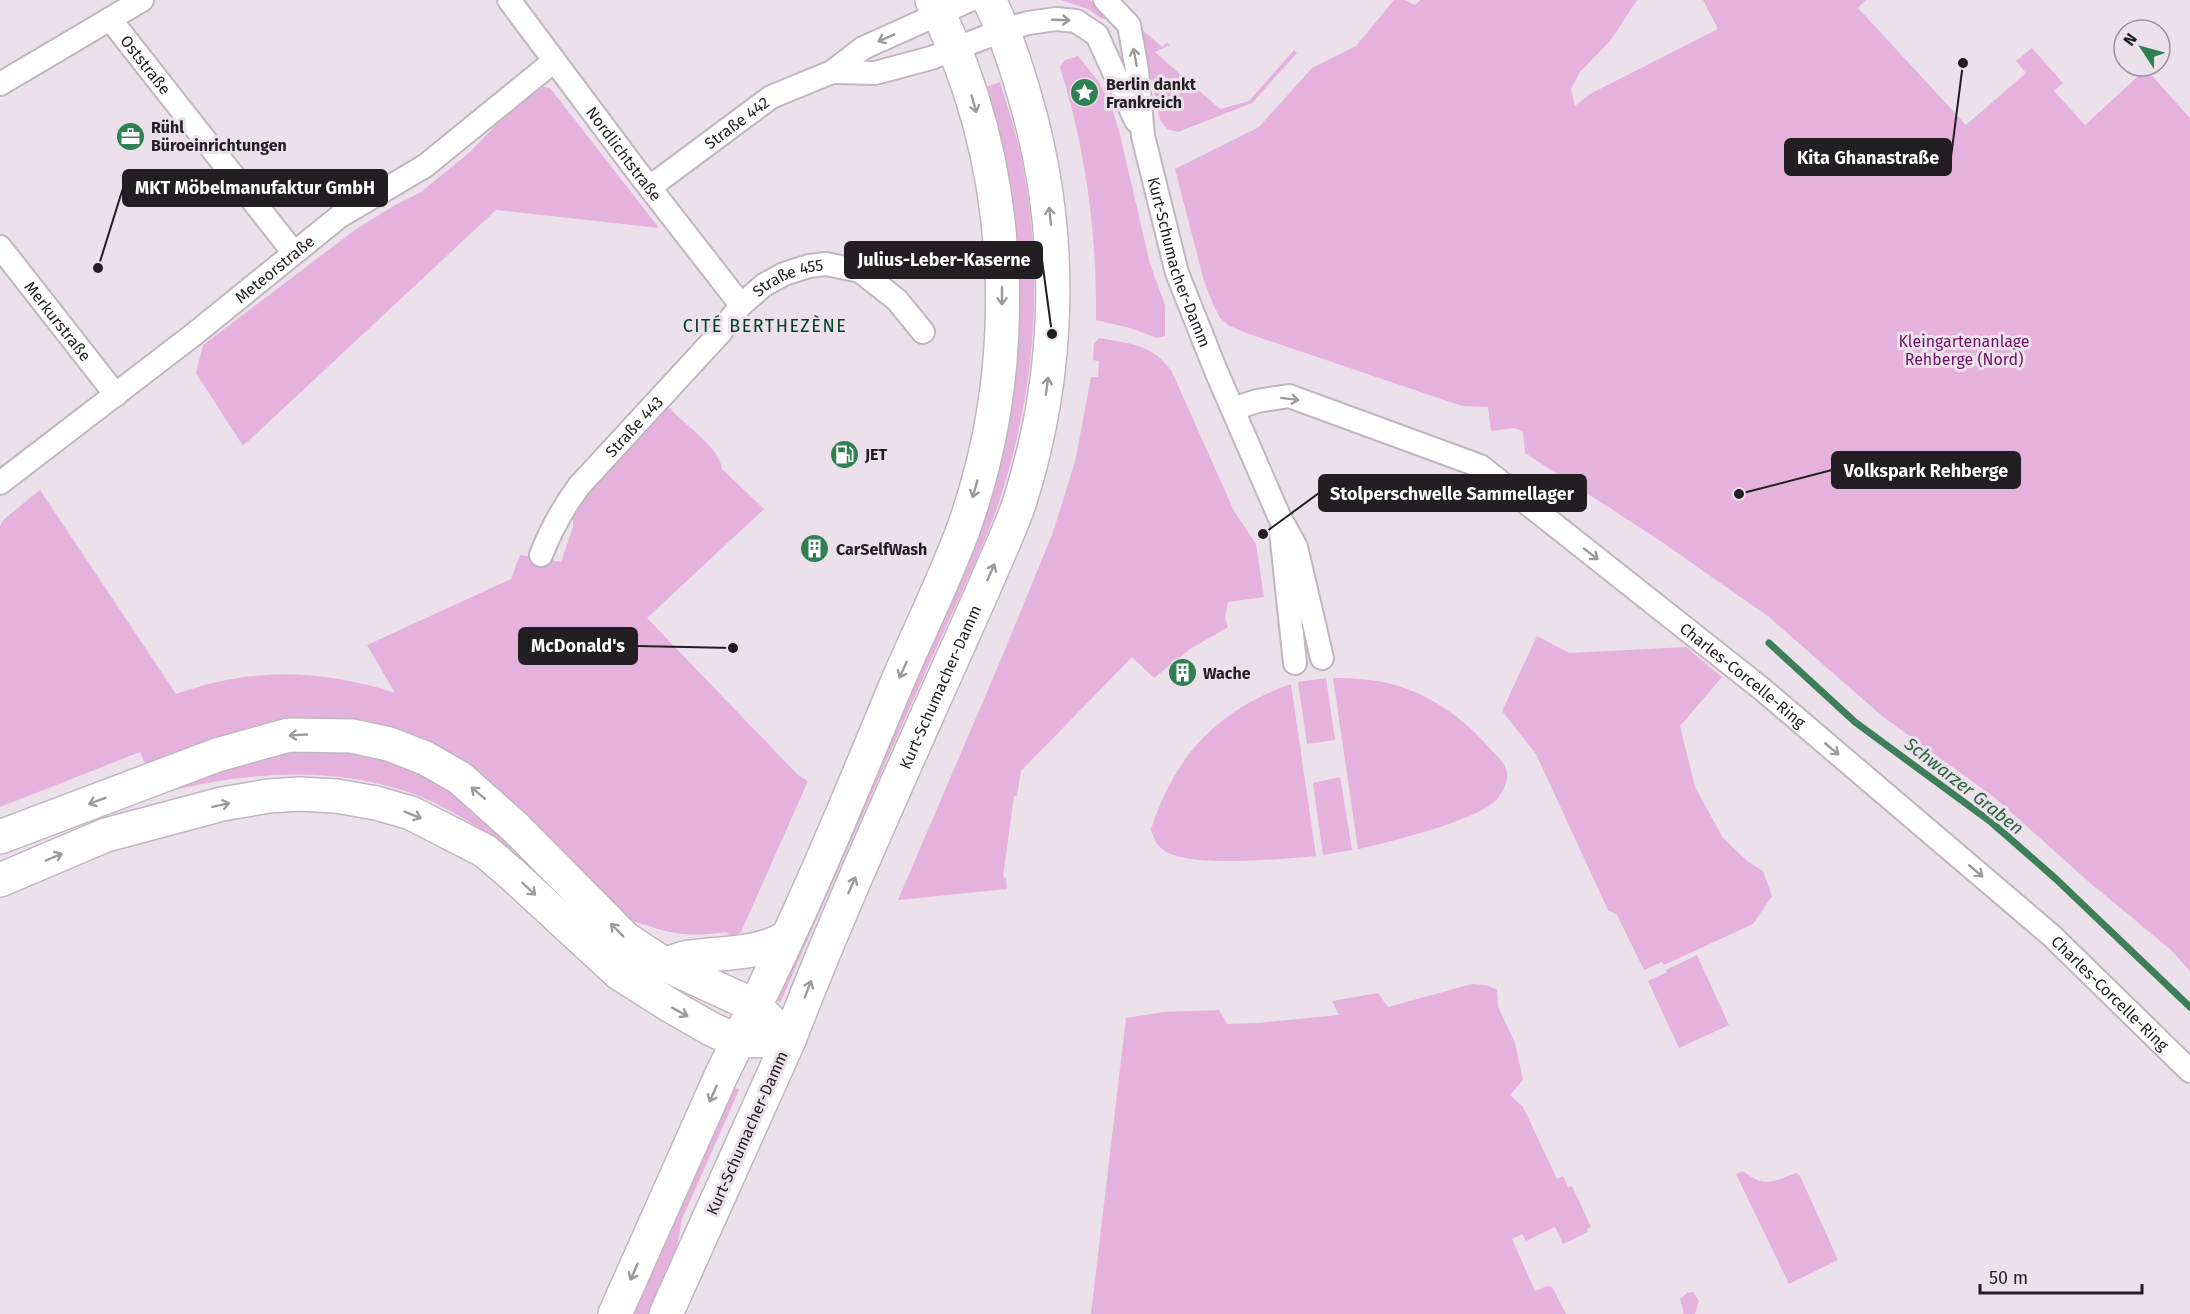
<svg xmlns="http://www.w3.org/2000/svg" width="2190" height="1314" font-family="'Fira Sans',sans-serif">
<rect width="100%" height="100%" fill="#ece0ea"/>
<g fill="#e5b1dd">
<polygon points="1061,0 1090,0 1106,18 1102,19 1088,9"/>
<polygon points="1394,0 1405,0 1415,5 1420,0 1637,0 1611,40 1580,72 1571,89 1575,106 1590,94 1718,29 1703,0 1866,0 1858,8 1966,125 2026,73 2016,61 2032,48 2063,83 2054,91 2085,125 2146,69 2190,118 2190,971 2171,950 2089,882 1995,798 1882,716 1769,617 1659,540 1525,453 1523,431 1514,428 1491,431 1488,407 1462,406 1249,334 1230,326 1220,318 1213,304 1204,281 1175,169 1259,127 1312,68 1356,46"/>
<polygon points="1140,28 1162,47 1167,43 1170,45 1155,52 1220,109 1249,101 1294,50 1297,53 1252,103 1178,132 1167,129 1160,120"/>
<path d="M1078 56 1099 82 1112 108 1120 135 1150 264 1165 305V336L1157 338 1130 328 1096 320C1097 234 1086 150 1060 67L1065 60Z"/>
<path d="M1000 82C1009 112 1019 141 1024 172 1046 294 1032 422 986 537 965 588 940 638 918 689 872 793 826 898 780 1003L775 998 975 547C990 504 1003 460 1010 415 1023 326 1020 232 1002 144 999 124 992 105 986 87Z"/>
<polygon points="540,86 550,88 659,228 496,210 243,446 196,373 203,345 355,230 395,205 421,192 470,152 510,110"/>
<path d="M1099 338C1131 344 1153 344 1172 372L1234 511 1256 544 1264 597 1228 602 1225 618 1228 627 1190 649 1154 678 1132 657 1021 771 1017 796H1014L1003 877 1006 878 1007 889 898 900 999 664 1052 535 1075 462 1091 377H1098L1099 361 1093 360 1094 344Z"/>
<path d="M667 405C682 424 719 445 722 469L764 509 647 618 798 775 808 781 741 932 730 937 727 932C706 935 686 936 665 931 651 927 639 922 624 920L358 721C331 719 302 717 274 722 230 730 188 751 147 768L140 752 0 807V526L3 520 40 490 176 694C252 667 319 669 395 693L367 645 511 579 520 555 561 562 573 527V507Z"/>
<polygon points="1537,636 1569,653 1686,647 1722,677 1680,726 1695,787 1723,838 1747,861 1763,871 1772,896 1753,924 1664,965 1662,962 1644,970 1617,915 1608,910 1536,754 1502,711"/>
<polygon points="1326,678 1335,740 1307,744 1298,682"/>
<path d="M1333 678C1352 678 1372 679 1391 684 1431 694 1466 720 1492 751 1497 756 1504 762 1506 769 1510 778 1503 792 1498 798 1481 820 1386 843 1358 849Z"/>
<path d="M1291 684 1316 856C1284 859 1190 868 1165 851 1157 846 1153 838 1151 829 1176 754 1217 711 1291 684Z"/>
<path d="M334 747 407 764 455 789 518 848 515 852C482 830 448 806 411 793 330 765 247 772 166 792L164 788 273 750Z"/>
<polygon points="1340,777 1352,850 1323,855 1313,783"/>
<polygon points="1697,955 1729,1025 1679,1048 1648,981 1667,972 1666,970"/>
<polygon points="1472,984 1486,985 1497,990 1498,1007 1515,1043 1523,1080 1510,1095 1523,1107 1557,1179 1563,1176 1568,1187 1572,1186 1591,1227 1587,1229 1588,1232 1563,1244 1555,1227 1526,1241 1522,1234 1512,1239 1535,1291 1547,1286 1552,1287 1566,1314 1091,1314 1126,1018 1164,1012 1219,1010 1227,1024 1257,1023 1339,1015 1332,1001 1378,993 1388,1007"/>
<polygon points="732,1086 739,1090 682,1219 676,1252 649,1314 634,1314"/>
<path d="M1743 1171C1764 1188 1773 1182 1796 1173L1800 1176 1838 1260 1789 1284 1736 1174Z"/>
<polygon points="1693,1292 1699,1301 1695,1314 1682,1314 1684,1313 1680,1299 1687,1293"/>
</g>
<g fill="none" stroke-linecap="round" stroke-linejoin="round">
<polyline stroke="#3d7f58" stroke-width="7" points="1769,643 1855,722 1991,822 2056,879 2190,1007"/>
<defs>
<g id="street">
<path id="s1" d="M509 0 636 170 741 305"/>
<path id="s2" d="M1105 0 1129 25 1137 70 1143 136 1177 273 1216 371 1279 516 1296 547 1322 658"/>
<path id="s3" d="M110 19 294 253"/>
<polyline points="832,72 875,73 931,58 1004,30 1028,23 1056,19 1076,21 1097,35 1136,121"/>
<polyline points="0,84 142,0"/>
<path id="s4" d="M650 187 771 97 832 72 863 48 970 0"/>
<path id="s5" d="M0 247 116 395"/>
<path id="s6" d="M1233 409 1257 401 1289 396 1480 466 1762 689 2052 936 2190 1071"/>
<path id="s7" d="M0 483 193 335 340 216 425 166 554 61"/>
<polyline points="1281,532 1295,663"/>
<path id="s8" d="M541 555C551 529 563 508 579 486L720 333 741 305 764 285 784 274 809 266 826 264 860 271 897 300 923 332"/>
</g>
<polyline id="secondary" points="615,1314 721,1076 755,1006 789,1040 666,1314"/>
<g id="primary">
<path d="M755 1006C805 905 848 801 891 697 914 641 942 587 963 530 1024 360 1015 162 932 0"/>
<path id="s9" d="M738 1041 789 1040C832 928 881 819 930 709 948 669 966 628 984 588 996 559 1010 531 1020 501 1061 371 1064 235 1027 104 1017 68 1006 33 989 0"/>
</g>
<g id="highway">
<polyline points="0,837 217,755 289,735 352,736 389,744 425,758 460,778 516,828 626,939 664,964 755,1006"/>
<polyline points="0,880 106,835 222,804 269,796 299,794 336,796 376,803 411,813 485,851 514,876 619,973 671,1006 711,1029 738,1041"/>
<path d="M664 964C673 962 682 958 691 957 725 952 756 955 786 938"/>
</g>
</defs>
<use href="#street" stroke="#c1b6bf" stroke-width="26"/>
<use href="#secondary" stroke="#c1b6bf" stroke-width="36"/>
<use href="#primary" stroke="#c1b6bf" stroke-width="36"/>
<use href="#highway" stroke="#c1b6bf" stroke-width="36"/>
<use href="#street" stroke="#fff" stroke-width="22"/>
<use href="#secondary" stroke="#fff" stroke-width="33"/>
<use href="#primary" stroke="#fff" stroke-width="33"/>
<use href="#highway" stroke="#fff" stroke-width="33"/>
</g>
<defs><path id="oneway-shaft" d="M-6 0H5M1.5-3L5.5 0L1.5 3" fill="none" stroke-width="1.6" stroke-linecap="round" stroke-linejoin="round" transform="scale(1.5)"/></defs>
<g stroke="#9c9a9b">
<use href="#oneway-shaft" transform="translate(1061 20) rotate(2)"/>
<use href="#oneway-shaft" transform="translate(886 38) rotate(156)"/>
<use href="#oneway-shaft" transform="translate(1135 57) rotate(-101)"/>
<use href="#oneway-shaft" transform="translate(974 104) rotate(74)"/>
<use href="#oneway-shaft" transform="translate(1050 216) rotate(-96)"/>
<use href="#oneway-shaft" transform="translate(1002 296) rotate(90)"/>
<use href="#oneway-shaft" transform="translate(1047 386) rotate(-82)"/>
<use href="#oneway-shaft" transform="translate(1290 399) rotate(7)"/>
<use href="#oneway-shaft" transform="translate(975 489) rotate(106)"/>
<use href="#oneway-shaft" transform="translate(1591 554) rotate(38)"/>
<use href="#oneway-shaft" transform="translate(991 572) rotate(-66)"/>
<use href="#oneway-shaft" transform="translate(903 670) rotate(114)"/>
<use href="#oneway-shaft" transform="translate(298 735) rotate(177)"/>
<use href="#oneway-shaft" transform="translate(1832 749) rotate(40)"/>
<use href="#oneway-shaft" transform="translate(478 793) rotate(-140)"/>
<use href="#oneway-shaft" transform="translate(97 801) rotate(159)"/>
<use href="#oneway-shaft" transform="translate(221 805) rotate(-12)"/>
<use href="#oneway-shaft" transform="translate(413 815) rotate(22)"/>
<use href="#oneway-shaft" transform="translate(54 857) rotate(-23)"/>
<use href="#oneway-shaft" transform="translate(1976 871) rotate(40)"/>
<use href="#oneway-shaft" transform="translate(852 885) rotate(-66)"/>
<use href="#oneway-shaft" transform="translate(529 889) rotate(43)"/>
<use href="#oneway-shaft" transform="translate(617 930) rotate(-135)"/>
<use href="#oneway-shaft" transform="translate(808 989) rotate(-69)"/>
<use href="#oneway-shaft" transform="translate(680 1012) rotate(29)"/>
<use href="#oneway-shaft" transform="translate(713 1094) rotate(114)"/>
<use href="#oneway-shaft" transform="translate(634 1272) rotate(114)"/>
</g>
<defs>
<symbol id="sight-disc" viewBox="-11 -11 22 22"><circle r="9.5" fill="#308152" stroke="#ece0ea"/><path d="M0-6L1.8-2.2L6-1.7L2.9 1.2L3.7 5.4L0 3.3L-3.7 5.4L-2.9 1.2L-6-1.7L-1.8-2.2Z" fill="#fff"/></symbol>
<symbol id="office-disc" viewBox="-11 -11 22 22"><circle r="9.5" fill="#308152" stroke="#ece0ea"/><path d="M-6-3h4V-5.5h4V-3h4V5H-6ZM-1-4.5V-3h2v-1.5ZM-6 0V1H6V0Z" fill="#fff"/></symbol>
<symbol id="fuel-disc" viewBox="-11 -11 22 22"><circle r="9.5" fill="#308152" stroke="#ece0ea"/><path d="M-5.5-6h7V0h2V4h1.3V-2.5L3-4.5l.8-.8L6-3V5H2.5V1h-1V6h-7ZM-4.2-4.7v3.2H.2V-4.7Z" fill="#fff"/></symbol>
<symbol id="building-disc" viewBox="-11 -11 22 22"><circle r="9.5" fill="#308152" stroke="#ece0ea"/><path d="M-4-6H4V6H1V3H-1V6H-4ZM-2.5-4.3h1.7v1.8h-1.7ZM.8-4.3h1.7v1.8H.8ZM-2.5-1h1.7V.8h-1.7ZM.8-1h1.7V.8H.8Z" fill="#fff"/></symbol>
</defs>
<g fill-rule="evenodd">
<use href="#sight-disc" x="1068" y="76" width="33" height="33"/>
<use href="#office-disc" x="114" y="120" width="33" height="33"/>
<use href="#fuel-disc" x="828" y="438" width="33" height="33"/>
<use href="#building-disc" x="798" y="532" width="33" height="33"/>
<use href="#building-disc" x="1166" y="656" width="33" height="33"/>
</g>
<g text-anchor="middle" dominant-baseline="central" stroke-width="6" stroke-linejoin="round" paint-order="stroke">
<g font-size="16" fill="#221e21" stroke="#ece0ea">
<text stroke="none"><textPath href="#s3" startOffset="58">Oststraße</textPath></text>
<text stroke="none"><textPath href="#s4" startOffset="108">Straße 442</textPath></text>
<text stroke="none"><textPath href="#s1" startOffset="192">Nordlichtstraße</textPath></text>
<text stroke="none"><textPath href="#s2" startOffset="278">Kurt-Schumacher-Damm</textPath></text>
<text stroke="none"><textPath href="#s7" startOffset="348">Meteorstraße</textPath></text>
<text stroke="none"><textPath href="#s8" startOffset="378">Straße 455</textPath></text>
<text stroke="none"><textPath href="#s5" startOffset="94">Merkurstraße</textPath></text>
<text stroke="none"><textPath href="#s8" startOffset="160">Straße 443</textPath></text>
<text stroke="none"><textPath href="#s6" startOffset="597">Charles-Corcelle-Ring</textPath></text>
<text stroke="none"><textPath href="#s9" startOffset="435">Kurt-Schumacher-Damm</textPath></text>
<text stroke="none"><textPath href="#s6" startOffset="1083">Charles-Corcelle-Ring</textPath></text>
<text transform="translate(747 1133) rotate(-66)">Kurt-Schumacher-Damm</text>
</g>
<g font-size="16" font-weight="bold" fill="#221e21" stroke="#ece0ea" text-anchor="start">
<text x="1106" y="84">Berlin dankt<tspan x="1106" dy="18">Frankreich</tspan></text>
<text x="151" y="127">Rühl<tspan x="151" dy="18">Büroeinrichtungen</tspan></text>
<text x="865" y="454">JET</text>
<text x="836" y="549">CarSelfWash</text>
<text x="1203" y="673">Wache</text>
</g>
<g font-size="16" fill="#6c1065" stroke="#ece0ea">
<text x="1964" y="341">Kleingartenanlage<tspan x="1964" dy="18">Rehberge (Nord)</tspan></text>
</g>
<g font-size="18" letter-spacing="1.5" fill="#003f20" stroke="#ece0ea">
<text x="765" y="326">CITÉ BERTHEZÈNE</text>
</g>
<g font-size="18" font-style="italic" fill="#22653f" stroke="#ece0ea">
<text transform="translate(1964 786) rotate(38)">Schwarzer Graben</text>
</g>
</g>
<path fill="none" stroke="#221e21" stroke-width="2" d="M1963 63L1951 157M98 268L123 188M1052 334L1042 260M1739 494L1832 470M1263 534L1319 493M733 648L637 646"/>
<g fill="#221e21" stroke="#ece0ea" stroke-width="2">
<circle cx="1963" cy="63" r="6"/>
<circle cx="98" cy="268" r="6"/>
<circle cx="1052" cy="334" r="6"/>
<circle cx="1739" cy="494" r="6"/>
<circle cx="1263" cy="534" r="6"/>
<circle cx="733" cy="648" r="6"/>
</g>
<g fill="#221e21" stroke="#221e21" stroke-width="2">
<rect x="1785" y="139" width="166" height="36" rx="6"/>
<rect x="123" y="170" width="264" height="36" rx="6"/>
<rect x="845" y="242" width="197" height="36" rx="6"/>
<rect x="1832" y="452" width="188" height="36" rx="6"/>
<rect x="1319" y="475" width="267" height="36" rx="6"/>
<rect x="519" y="628" width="118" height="36" rx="6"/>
</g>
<g font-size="18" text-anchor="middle" font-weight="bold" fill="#fff">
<text x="1868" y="164">Kita Ghanastraße</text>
<text x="255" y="194">MKT Möbelmanufaktur GmbH</text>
<text x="944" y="266">Julius-Leber-Kaserne</text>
<text x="1926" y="477">Volkspark Rehberge</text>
<text x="1452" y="500">Stolperschwelle Sammellager</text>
<text x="578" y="652">McDonald's</text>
</g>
<g transform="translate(2142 48) rotate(306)"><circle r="28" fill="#ece0ea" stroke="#9b929a" stroke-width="1.5"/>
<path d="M0-4.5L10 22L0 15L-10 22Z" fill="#308152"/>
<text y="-9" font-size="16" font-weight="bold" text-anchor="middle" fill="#221e21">N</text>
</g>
<path d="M1980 1284v9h162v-9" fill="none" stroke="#221e21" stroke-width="3"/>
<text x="1989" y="1284" font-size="18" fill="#221e21" stroke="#ece0ea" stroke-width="4.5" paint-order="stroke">50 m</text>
</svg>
